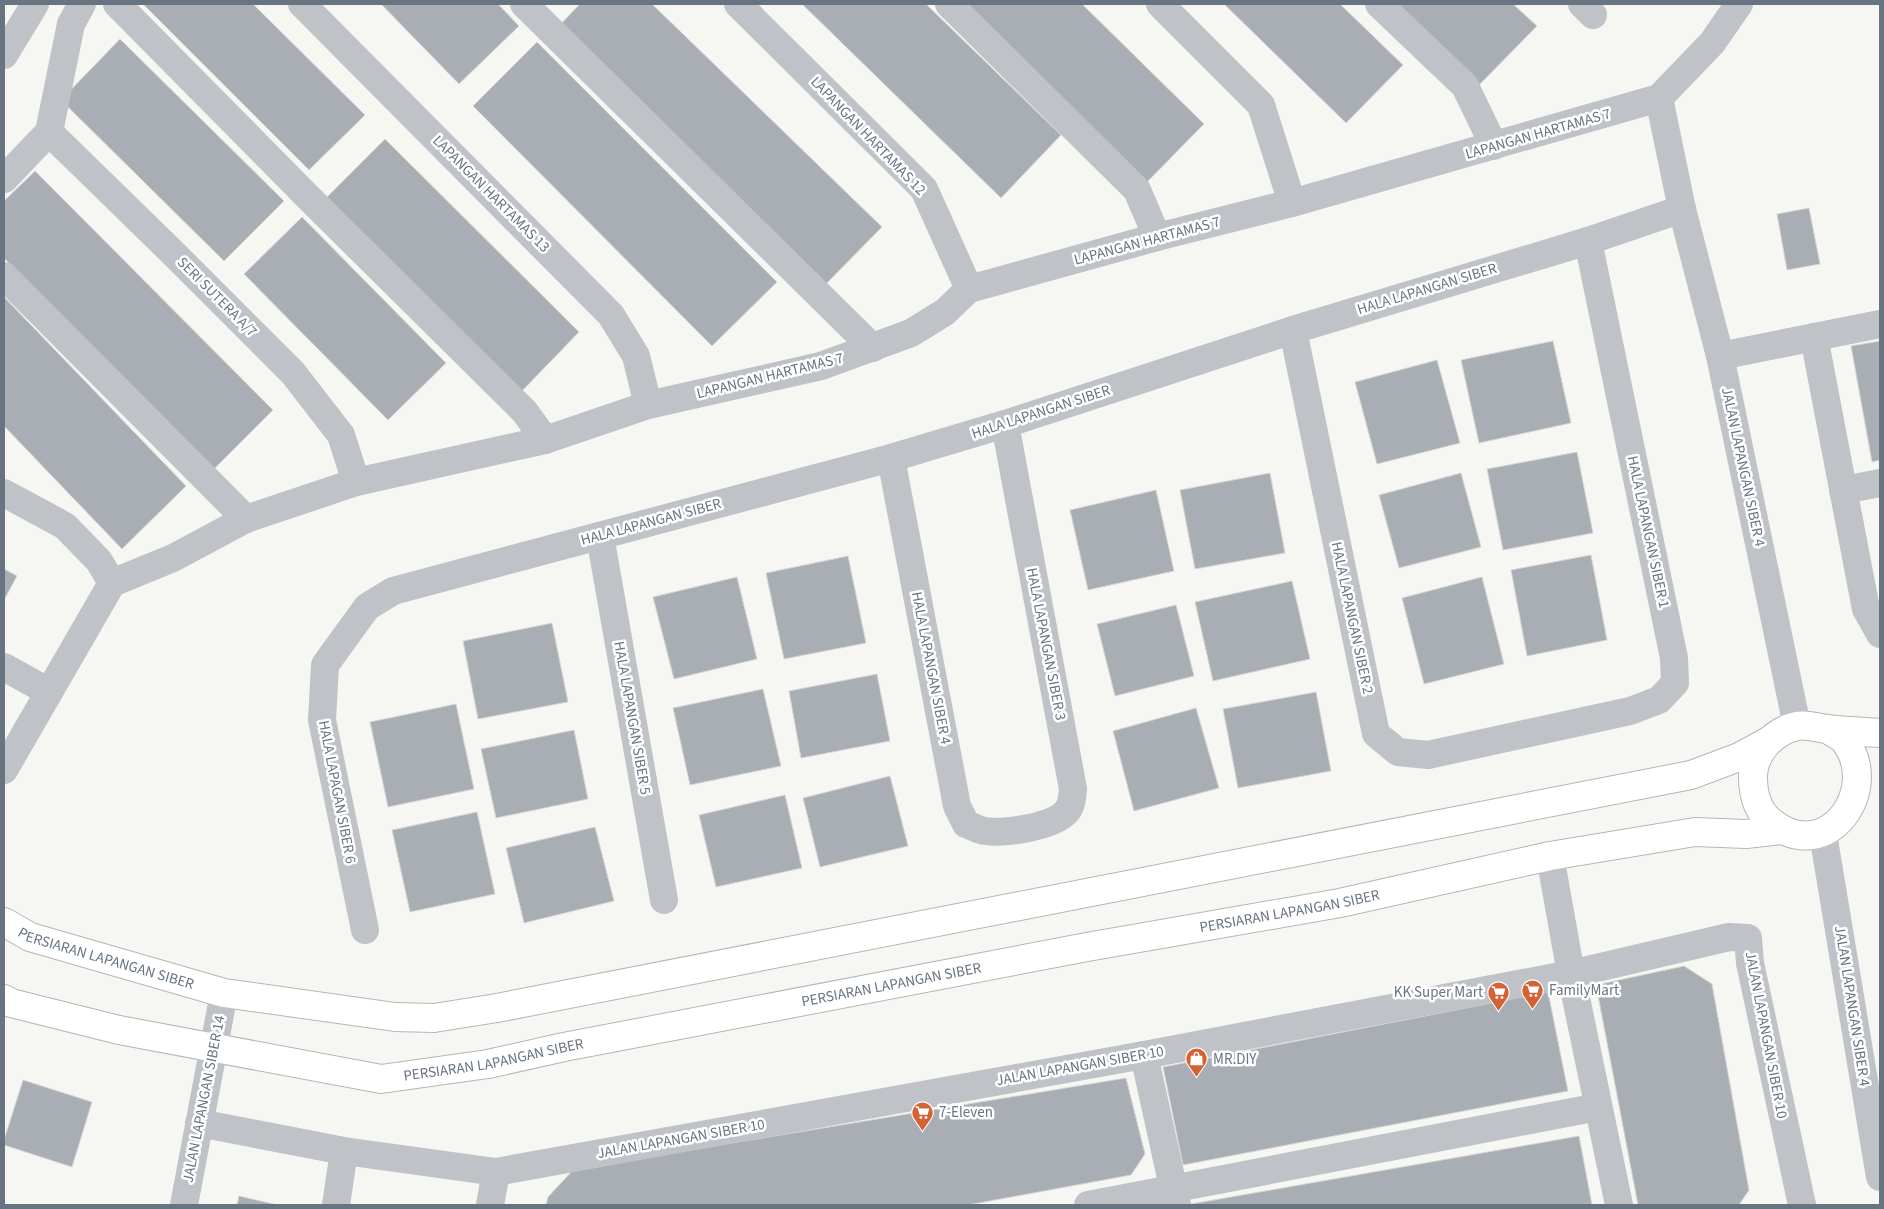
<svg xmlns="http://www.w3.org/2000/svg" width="1884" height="1209" font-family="'Source Sans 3',sans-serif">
<rect width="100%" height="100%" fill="#f6f6f3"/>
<g fill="#a8aeb4" stroke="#d7d7d5">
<polygon points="143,4 253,4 365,115 309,170"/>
<polygon points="381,4 498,4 519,26 459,84"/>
<polygon points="580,4 652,4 882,227 823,287 557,28"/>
<polygon points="802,4 926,4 1061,135 1001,198"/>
<polygon points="962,4 1082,4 1204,124 1145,184"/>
<polygon points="1224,4 1340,4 1403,65 1346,123"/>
<polygon points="1396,4 1513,4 1537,26 1479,85"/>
<polygon points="120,39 284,201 224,261 61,100"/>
<polygon points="537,42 777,282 712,346 473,106"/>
<polygon points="385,139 579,332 521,392 325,199"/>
<polygon points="35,171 273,410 213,470 4,258 4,201"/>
<polygon points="1809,208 1820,264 1787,270 1777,214"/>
<polygon points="302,217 446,363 388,420 244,274"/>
<polygon points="4,297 186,486 122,549 4,426"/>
<polygon points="1553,341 1571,423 1479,443 1461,360"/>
<polygon points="1880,341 1880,460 1872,462 1851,346"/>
<polygon points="1437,360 1460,443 1377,464 1355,382"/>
<polygon points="1577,452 1593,533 1503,550 1487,469"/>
<polygon points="1270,473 1285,553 1195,569 1180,490"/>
<polygon points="1461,473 1481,547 1399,568 1379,495"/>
<polygon points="1156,490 1174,571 1088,590 1070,510"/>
<polygon points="1591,555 1607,640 1527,656 1511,570"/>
<polygon points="848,556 866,643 784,659 766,573"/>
<polygon points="4,569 17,576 4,600"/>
<polygon points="737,577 757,659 674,679 653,597"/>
<polygon points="1482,577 1504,664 1424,684 1402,598"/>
<polygon points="1292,581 1310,659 1213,681 1195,602"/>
<polygon points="1176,605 1194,676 1115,696 1097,624"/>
<polygon points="552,623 568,702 478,719 463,641"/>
<polygon points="877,674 890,741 801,758 789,691"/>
<polygon points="763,689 781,766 690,785 673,708"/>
<polygon points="1316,692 1331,771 1238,788 1223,709"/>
<polygon points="456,704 474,789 388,807 370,722"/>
<polygon points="1196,708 1219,788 1134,811 1113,731"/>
<polygon points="574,730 588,799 496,818 481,749"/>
<polygon points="890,776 908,846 820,867 803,798"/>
<polygon points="785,795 802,868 716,887 699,815"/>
<polygon points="477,812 495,894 410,912 392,830"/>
<polygon points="595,827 614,901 524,923 506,848"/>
<polygon points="1684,966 1712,984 1749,1190 1739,1205 1638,1205 1596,985"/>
<polygon points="1548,992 1568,1091 1183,1165 1163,1067"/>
<polygon points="1126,1078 1145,1154 1131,1175 968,1205 546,1205 548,1197 574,1169"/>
<polygon points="23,1080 92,1102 72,1167 4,1145 4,1140"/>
<polygon points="1579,1136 1592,1205 1191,1205 1191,1204"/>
<polygon points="239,1196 278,1205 237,1205"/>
</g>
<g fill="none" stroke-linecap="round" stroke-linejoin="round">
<defs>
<g id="major">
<path d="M1827 729C1832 732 1838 735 1843 739 1884 787 1827 869 1770 821 1757 810 1753 793 1753 777 1753 752 1774 731 1797 726 1807 724 1817 728 1827 729 1845 731 1863 732 1880 733"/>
<path id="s1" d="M4 922 30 937 224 993 395 1017 434 1018 497 1008 1691 775 1739 757 1769 741"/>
<path id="s2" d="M4 999 11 1003 119 1030 381 1079 488 1064 564 1047 1087 947 1340 903 1550 856 1695 832 1746 834 1782 830"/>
</g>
</defs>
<use href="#major" stroke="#b3b6ba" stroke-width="30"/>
<g stroke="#bfc2c6" stroke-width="28">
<polyline points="117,4 306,195 525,412 545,440"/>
<polyline points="302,4 611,315 636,356 648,405"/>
<polyline points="524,4 873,348"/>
<polyline points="738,4 924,189 969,289"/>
<polyline points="949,4 1137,190 1157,237"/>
<polyline points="1160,4 1261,105 1292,203"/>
<polyline points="1379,4 1465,86 1494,146"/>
<polyline points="1582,4 1593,15"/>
<polyline points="4,55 35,4"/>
<polyline points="1659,98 1682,209 1720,356 1797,726"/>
<polyline points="49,132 173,253 293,373 341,435 356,482"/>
<polyline points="4,179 49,132 71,24 82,4"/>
<polyline points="4,276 246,519"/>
<polyline points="1293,330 1376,734 1398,752 1428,755 1630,711 1659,700 1675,683 1674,658 1588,241"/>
<polyline points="1814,337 1866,609 1880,634"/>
<polyline points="1720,356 1880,324"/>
<path d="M891 458 957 806 966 824C972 826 978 830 985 831 1004 834 1049 827 1064 814 1072 808 1072 798 1073 789L1005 424"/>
<polyline points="1843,490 1880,483"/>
<polyline points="4,493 65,526 99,561 112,583"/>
<polyline points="600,536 664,900"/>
<polyline points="4,667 49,692"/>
<polyline points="4,770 112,583 173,558 246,519 356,482 545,440 648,405 821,366 911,333 945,312 969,289 1157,237 1292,203 1659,98 1712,43 1739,4"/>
<polyline points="1823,834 1880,1177"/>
<polyline points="1550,856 1571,974 1619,1205"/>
<polyline points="365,930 322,720 325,665 367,607 393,591 891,458 1005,424 1293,330 1588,241 1682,209"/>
<polyline points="1144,1055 1177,1205"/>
<polyline points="199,1123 344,1151 496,1172 1144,1055 1571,974 1729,937 1748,938 1750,963 1802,1205"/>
<polyline points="184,1205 224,993"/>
<polyline points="336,1205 344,1151"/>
<polyline points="490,1205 496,1172"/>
<polyline points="1088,1205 1598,1107"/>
</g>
<use href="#major" stroke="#fff" stroke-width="28"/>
</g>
<defs>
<symbol id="supermarket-pin" viewBox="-11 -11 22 30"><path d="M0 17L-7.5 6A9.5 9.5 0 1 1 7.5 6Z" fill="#d46234" stroke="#fff"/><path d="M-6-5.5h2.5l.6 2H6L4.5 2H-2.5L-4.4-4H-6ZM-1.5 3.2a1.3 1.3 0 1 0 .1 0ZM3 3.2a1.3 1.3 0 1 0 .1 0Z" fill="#fff"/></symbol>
<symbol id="shop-pin" viewBox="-11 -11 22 30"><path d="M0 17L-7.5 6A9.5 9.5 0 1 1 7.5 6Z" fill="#d46234" stroke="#fff"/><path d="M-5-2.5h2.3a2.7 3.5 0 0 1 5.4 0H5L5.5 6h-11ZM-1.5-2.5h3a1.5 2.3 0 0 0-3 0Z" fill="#fff"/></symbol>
</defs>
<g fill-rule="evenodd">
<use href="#supermarket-pin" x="1520" y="978" width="25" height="34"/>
<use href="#supermarket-pin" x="1486" y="980" width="25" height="34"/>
<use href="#shop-pin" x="1184" y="1046" width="25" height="34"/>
<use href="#supermarket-pin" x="910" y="1100" width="25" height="34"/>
</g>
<g text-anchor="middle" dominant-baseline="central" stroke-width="5" stroke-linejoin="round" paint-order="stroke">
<g font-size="15" fill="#677481" stroke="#fff">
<text transform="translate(1538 134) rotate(-16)">LAPANGAN HARTAMAS 7</text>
<text transform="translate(868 136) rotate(46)">LAPANGAN HARTAMAS 12</text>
<text transform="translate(491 194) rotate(45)">LAPANGAN HARTAMAS 13</text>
<text transform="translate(1147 241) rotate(-15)">LAPANGAN HARTAMAS 7</text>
<text transform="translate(1427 289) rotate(-17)">HALA LAPANGAN SIBER</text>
<text transform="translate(217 297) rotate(45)">SERI SUTERA A/7</text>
<text transform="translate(770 376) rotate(-14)">LAPANGAN HARTAMAS 7</text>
<text transform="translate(1041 412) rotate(-18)">HALA LAPANGAN SIBER</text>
<text transform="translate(1743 467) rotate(78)">JALAN LAPANGAN SIBER 4</text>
<text transform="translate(651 522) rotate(-15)">HALA LAPANGAN SIBER</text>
<text transform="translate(1648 532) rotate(78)">HALA LAPANGAN SIBER 1</text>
<text transform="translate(1352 618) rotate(78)">HALA LAPANGAN SIBER 2</text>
<text transform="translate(1046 644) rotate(79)">HALA LAPANGAN SIBER 3</text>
<text transform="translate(931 668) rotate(79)">HALA LAPANGAN SIBER 4</text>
<text transform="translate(632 718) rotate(80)">HALA LAPANGAN SIBER 5</text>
<text transform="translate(337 792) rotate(79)">HALA LAPAGAN SIBER 6</text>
<text stroke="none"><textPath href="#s2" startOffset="1310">PERSIARAN LAPANGAN SIBER</textPath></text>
<text stroke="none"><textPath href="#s1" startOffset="109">PERSIARAN LAPANGAN SIBER</textPath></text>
<text stroke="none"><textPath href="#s2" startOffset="905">PERSIARAN LAPANGAN SIBER</textPath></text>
<text transform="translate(1852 1006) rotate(81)">JALAN LAPANGAN SIBER 4</text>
<text transform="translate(1766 1035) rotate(79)">JALAN LAPANGAN SIBER 10</text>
<text stroke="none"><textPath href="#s2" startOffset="500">PERSIARAN LAPANGAN SIBER</textPath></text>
<text transform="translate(1080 1066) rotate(-10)">JALAN LAPANGAN SIBER 10</text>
<text transform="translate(204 1099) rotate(-79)">JALAN LAPANGAN SIBER 14</text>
<text transform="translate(681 1139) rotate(-10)">JALAN LAPANGAN SIBER 10</text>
</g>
<g font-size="15" fill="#677481" stroke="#fff" text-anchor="start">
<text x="1549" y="990">FamilyMart</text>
<text x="1483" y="992" text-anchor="end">KK Super Mart</text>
<text x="1213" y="1059">MR.DIY</text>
<text x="939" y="1112">7-Eleven</text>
</g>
</g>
<rect width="1884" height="1209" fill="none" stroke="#677481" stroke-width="10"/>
</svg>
